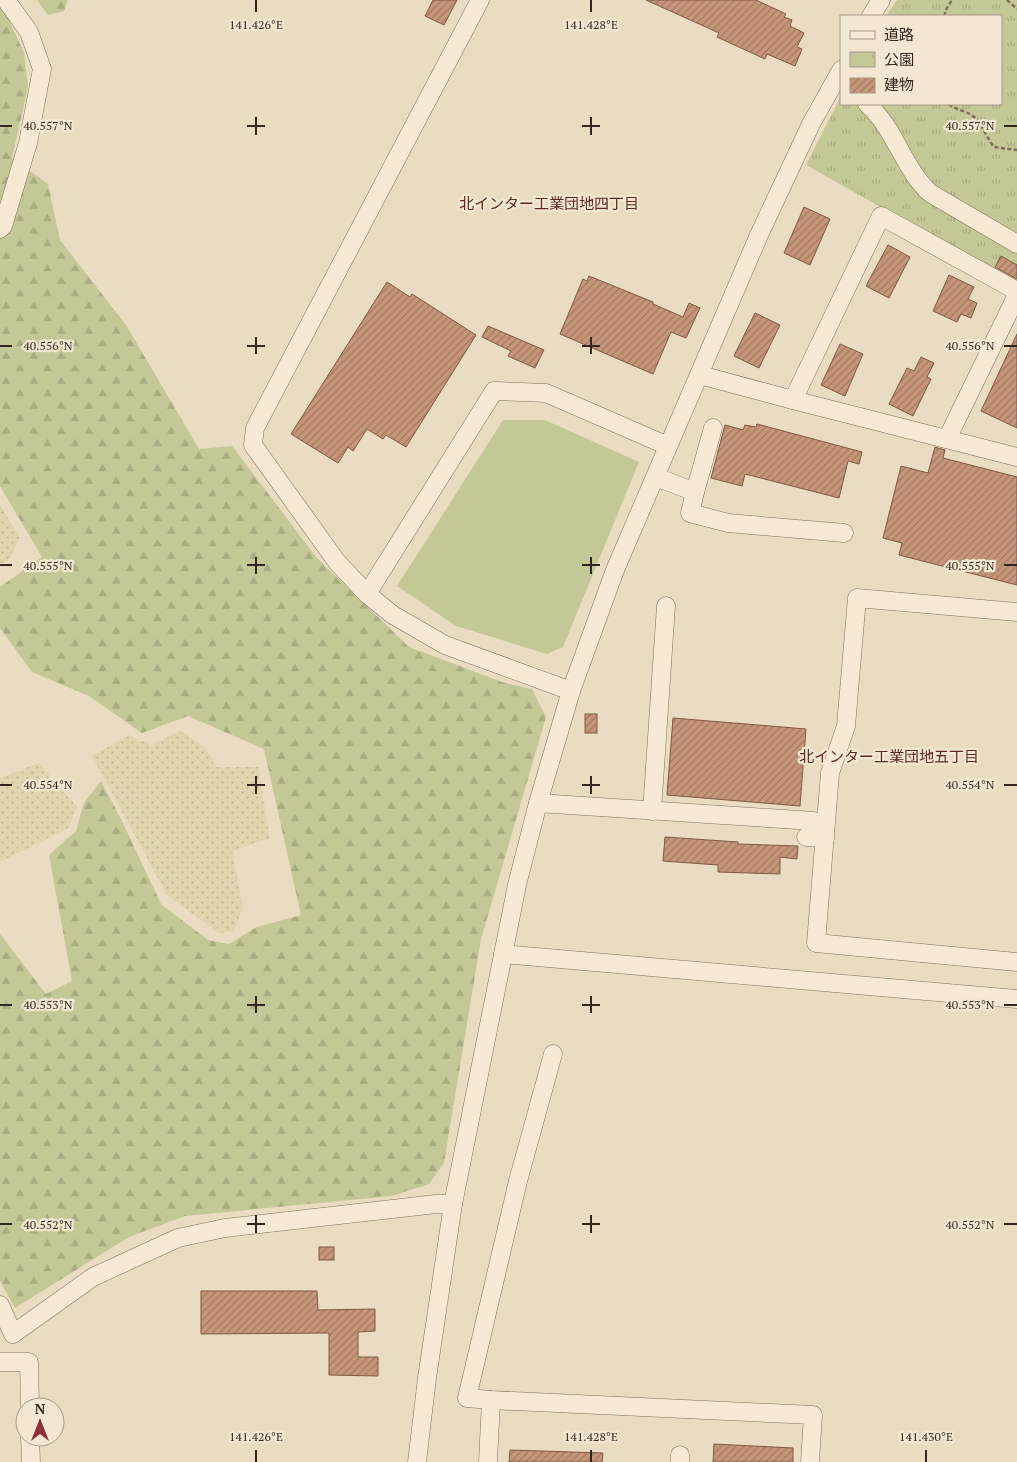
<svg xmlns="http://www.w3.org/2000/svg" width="1017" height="1462" font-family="'PT Serif','Noto Sans JP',serif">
<defs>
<pattern id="farmland-dots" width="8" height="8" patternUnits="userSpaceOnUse" patternTransform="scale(1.25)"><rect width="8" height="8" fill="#dfd5af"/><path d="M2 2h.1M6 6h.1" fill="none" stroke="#c0b796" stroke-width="1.8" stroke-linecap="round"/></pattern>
<pattern id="forest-firs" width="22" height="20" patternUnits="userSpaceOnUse" patternTransform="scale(1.25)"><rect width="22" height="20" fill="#c4c796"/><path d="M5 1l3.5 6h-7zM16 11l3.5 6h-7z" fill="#a9ab81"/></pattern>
<pattern id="park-tufts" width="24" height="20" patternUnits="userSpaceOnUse" patternTransform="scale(1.25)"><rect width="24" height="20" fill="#c4c796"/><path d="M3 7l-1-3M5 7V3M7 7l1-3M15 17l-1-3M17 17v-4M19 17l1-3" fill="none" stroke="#a9ab81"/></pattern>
<pattern id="building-hatch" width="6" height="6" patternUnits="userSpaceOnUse" patternTransform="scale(1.25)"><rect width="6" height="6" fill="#c6967a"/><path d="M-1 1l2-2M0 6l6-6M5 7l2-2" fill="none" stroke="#a17a63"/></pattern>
</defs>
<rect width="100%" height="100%" fill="#eadcc1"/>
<g fill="url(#farmland-dots)">
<polygon points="0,505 20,538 9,559 0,564"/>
<polygon points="180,731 206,748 216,767 258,767 270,838 232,851 243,907 234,931 219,933 167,895 92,756 129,735 151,745"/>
<polygon points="39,763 77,807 68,828 0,862 0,778"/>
</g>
<g fill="url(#forest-firs)">
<polygon points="0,0 24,53 28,87 12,158 48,184 60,240 126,325 199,449 232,446 317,558 409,647 505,683 532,689 546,717 481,939 444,1163 429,1184 392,1196 185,1216 129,1237 15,1308 0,1281 0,934 46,994 72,981 49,855 76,831 84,803 101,781 121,819 161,904 208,940 229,944 257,927 301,915 264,749 188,716 142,733 89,696 32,672 0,628 0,587 42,557 0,486"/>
<polygon points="37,0 68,0 64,11 48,15"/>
</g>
<polygon fill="url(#park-tufts)" points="897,0 1017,0 1017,284 806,165 841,96 841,104 1001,104 1001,16 886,16"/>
<polygon fill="#c4c796" points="503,420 545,420 639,462 563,647 547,654 456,626 397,586"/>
<g fill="url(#building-hatch)" stroke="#805842">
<polygon points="433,0 457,0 444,25 425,16"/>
<polygon points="646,0 756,0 786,14 784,17 792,20 790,26 804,33 797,47 802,49 795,66 767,54 765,59 717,37 719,33"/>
<polygon points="804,207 830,219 810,265 784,253"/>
<polygon points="888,245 910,257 889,298 866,286"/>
<polygon points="1001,256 1017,265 1017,279 995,267"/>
<polygon points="949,275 974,287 968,299 977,303 971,318 961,314 957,322 933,311"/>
<polygon points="589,276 653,302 653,304 683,317 689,303 700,308 686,338 671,332 653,374 560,334 583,279 587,281"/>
<polygon points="387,282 410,297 412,294 476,335 406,447 386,435 383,439 367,429 353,451 348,447 338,463 291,434"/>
<polygon points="755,313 780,325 759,368 734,356"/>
<polygon points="488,326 544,350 535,368 508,356 511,351 482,337"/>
<polygon points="1017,334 1017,428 981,411"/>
<polygon points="840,344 863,354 845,396 821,385"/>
<polygon points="921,357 934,363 927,377 931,379 913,416 889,404 907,368 914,371"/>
<polygon points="757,424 862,452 859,464 848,461 839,498 745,474 742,486 711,478 725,425 743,430 745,425 756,427"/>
<polygon points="935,447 945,450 943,458 1017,477 1017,585 899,555 902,543 883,538 901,466 928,473"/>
<rect x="585" y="714" width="12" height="19"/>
<polygon points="673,718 806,729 800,806 667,795"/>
<polygon points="665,837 738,842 738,844 798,846 797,859 780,857 780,874 718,872 718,865 663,861"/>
<rect x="319" y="1247" width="15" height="13"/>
<polygon points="201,1291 317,1291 318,1310 375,1309 375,1331 358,1332 358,1357 378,1357 378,1376 329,1375 329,1333 201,1334"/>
<polygon points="714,1444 793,1448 793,1462 713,1462"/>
<polygon points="510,1450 603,1453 602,1462 509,1462"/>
</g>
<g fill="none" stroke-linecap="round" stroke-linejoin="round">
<defs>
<g id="minor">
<polyline points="480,0 255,428 253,445 337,562 367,594 393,615 445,645 571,691"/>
<polyline points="871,16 881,0"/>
<path d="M867 104C895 128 903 168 930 193L1017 244"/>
<polyline points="0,229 3,226 28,143 42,69 29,32 6,0"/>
<polyline points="700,375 793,400 1017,457"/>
<polyline points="793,400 881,216 1017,291"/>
<polyline points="947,439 1017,295"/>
<polyline points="656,477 695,492 690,513 728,523 844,533"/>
<polyline points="695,492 713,428"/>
<polyline points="367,594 494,391 546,393 668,446"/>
<polyline points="1017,612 857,598 846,726 830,773 816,943 1017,962"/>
<polyline points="538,803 814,821"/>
<polyline points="652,811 666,606"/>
<polyline points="806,837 825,838"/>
<polyline points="503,954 1017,999"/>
<polyline points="553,1054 518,1181 467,1398 491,1400 813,1415 810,1462"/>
<polyline points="0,1305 13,1334 93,1277 178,1238 225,1228 436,1204 453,1204"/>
<polyline points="0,1362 29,1362 30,1407"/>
<polyline points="30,1437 31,1462"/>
<polyline points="417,1462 427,1378 453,1204 517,885 538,803 571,691 615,570 759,235 811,124 841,70"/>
<polyline points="488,1462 491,1400"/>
<polyline points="680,1462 680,1455"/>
</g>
</defs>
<use href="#minor" stroke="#826e5a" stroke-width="19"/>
<g stroke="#826e5a" stroke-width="2.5" stroke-dasharray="4 2.5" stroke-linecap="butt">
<polyline points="1007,0 1017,9"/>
<polyline points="945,16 945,11 952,0"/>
<path d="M949 104C956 111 967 110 974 117 982 125 987 138 994 147L1017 150"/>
</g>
<use href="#minor" stroke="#f6ead4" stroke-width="18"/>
</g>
<path fill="none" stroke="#33271d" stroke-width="2" d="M256 0V12M591 0V12M256 117V135M591 117V135M0 126H12M247 126H265M582 126H600M1004 126H1017M256 337V354M591 337V354M0 346H12M247 346H265M582 346H600M1004 346H1017M256 557V574M591 557V574M0 565H12M247 565H265M582 565H600M1004 565H1017M256 776V794M591 776V794M0 785H12M247 785H265M582 785H600M1004 785H1017M256 996V1013M591 996V1013M0 1005H12M247 1005H265M582 1005H600M1004 1005H1017M256 1215V1233M591 1215V1233M0 1224H12M247 1224H265M582 1224H600M1004 1224H1017M256 1450V1462M591 1450V1462M926 1450V1462"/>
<g text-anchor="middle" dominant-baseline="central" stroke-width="4.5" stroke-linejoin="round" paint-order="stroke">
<g font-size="15" fill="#5d2a20" stroke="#f2e7d0">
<text x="549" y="203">北インター工業団地四丁目</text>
<text x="889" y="756">北インター工業団地五丁目</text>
</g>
</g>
<g font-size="12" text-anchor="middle" fill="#33271d" stroke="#f2e7d0" stroke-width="4.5" stroke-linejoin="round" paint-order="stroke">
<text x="256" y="29">141.426°E</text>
<text x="591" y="29">141.428°E</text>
<text x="48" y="130">40.557°N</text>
<text x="970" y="130">40.557°N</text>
<text x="48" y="350">40.556°N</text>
<text x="970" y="350">40.556°N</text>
<text x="48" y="570">40.555°N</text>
<text x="970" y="570">40.555°N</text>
<text x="48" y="789">40.554°N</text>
<text x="970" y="789">40.554°N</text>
<text x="48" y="1009">40.553°N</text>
<text x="970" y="1009">40.553°N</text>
<text x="48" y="1229">40.552°N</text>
<text x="970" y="1229">40.552°N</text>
<text x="256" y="1441">141.426°E</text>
<text x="591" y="1441">141.428°E</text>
<text x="926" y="1441">141.430°E</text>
</g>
<rect x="840" y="15" width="162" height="90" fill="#f2e7d0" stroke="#a69a88"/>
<rect x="850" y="31" width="25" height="8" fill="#f6ead4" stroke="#a69a88"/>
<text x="884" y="40" font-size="15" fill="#33271d">道路</text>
<rect x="850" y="52" width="25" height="15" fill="url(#park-tufts)" stroke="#a69a88"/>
<text x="884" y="65" font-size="15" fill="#33271d">公園</text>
<rect x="850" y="78" width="25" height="15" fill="url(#building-hatch)" stroke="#a69a88"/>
<text x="884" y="90" font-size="15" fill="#33271d">建物</text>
<g transform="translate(40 1422)"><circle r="24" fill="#f2e7d0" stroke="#a69a88"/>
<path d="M0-4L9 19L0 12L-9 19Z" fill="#8d2f34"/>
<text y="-8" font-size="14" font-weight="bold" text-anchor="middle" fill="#33271d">N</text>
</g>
</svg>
